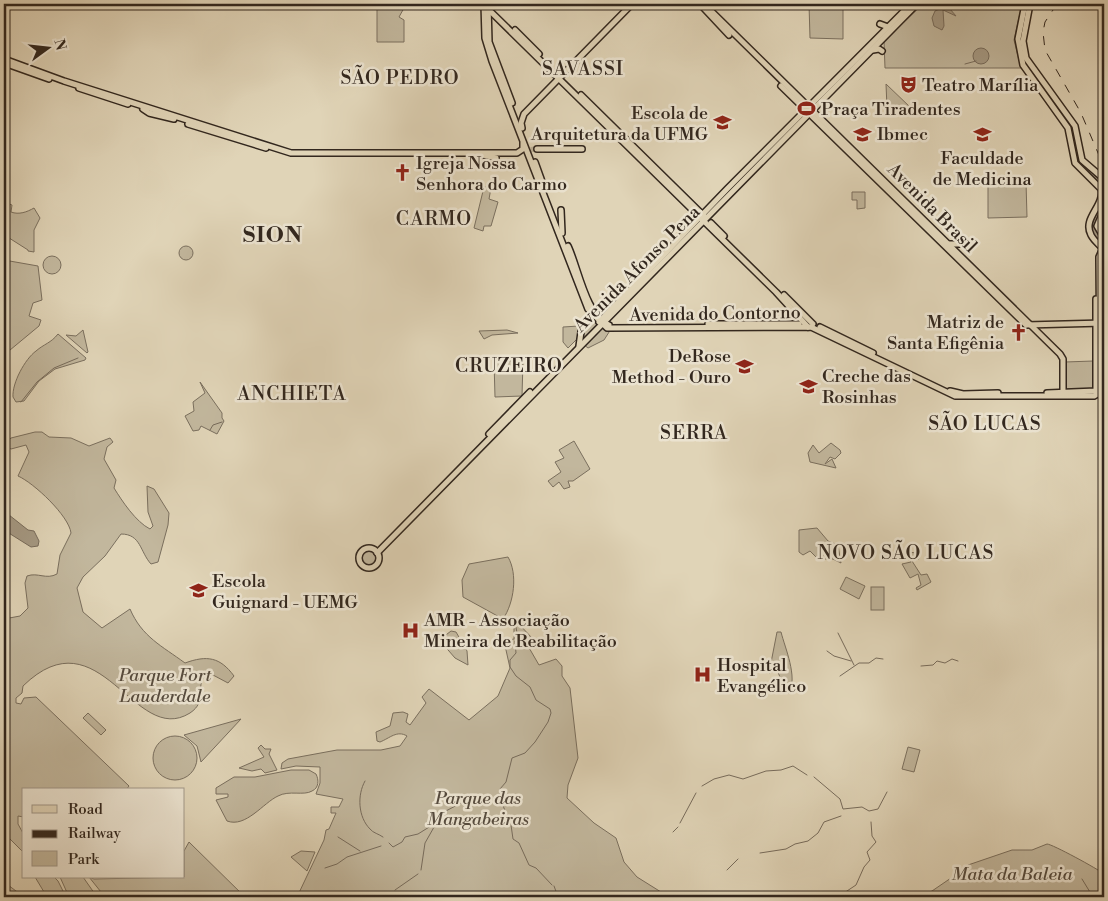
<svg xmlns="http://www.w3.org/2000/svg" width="1108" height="901" font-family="'Libre Bodoni',serif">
<rect width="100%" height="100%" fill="#e0d4b7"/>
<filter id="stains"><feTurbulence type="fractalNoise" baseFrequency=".004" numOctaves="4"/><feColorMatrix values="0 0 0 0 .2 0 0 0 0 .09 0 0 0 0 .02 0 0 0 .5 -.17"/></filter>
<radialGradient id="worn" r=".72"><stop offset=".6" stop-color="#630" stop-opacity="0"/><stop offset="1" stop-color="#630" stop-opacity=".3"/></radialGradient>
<g fill="#c2b79d" stroke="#7a6f5e">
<polygon points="387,4 393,10 398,4 404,8 399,17 404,20 404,42 377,42 377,6"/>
<polygon points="809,4 843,4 843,39 810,38"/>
<polygon points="923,4 1022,4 1014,40 1021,68 885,68 884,41"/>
<polygon points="886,84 910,107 910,108 887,108"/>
<polygon points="988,181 1026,182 1027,217 988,218"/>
<polygon points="484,187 491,188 489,199 498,202 491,226 484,226 483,231 474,228"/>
<polygon points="852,192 865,192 865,208 857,209 857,200 852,200"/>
<path d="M4 202 12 205 11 212C19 215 27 212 34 208L40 218 34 230V252L28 251V250L6 236Z"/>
<circle cx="186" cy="253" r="7"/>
<circle cx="52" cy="265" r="9"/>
<polygon points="4,260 38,266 42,300 33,303 29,316 41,320 39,326 4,355"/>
<polygon points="591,316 602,327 611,329 604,340 588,348 583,344 580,347 582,329"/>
<polygon points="579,326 578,338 568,348 563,342 563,327"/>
<polygon points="83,330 88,352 87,353 66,335 76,336"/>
<polygon points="507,330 518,333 492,335 484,339 479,331"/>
<path d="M58 334 86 358 85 360 55 369 39 381 24 401 16 402 13 397C12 383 25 359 36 351 44 344 51 343 58 334Z"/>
<polygon points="494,361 523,361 522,396 495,397"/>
<polygon points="1093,361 1094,390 1065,389 1065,362"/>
<polygon points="200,382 222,413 222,418 224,421 217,434 201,426 199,430 193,431 185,416 194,411 193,402 205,393"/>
<path d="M35 432H42L49 437 71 438 89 446 110 438 113 442 107 447 104 459 116 480 114 488C122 501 136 522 150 529L153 526 148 512 147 486 154 489 169 513 168 525 158 562 151 564C140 552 141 534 121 534L105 556 83 577 77 588 83 612 102 628 130 609C142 637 162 646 185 663 207 655 220 657 234 676L228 683 213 675 205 676C195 687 208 701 190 713 134 748 100 611 23 686L22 693 16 698V703L21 704 24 698 36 697 129 786 126 790H24V817L18 816V824L24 835V853L4 833V619L20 616 28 608 25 583 27 576C38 572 46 580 57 574L60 555 71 533C69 516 34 483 18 476L29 452 26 445 11 449 5 446V443L11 438Z"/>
<polygon points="574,441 590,469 573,481 568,481 570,487 564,489 559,482 553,487 548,481 561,472 555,462 564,458 559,450"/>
<polygon points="831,443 840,450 841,453 835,459 830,457 825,464 832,459 836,468 810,462 808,453 813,445 819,453"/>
<polygon points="817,528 828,541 838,545 841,563 833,559 818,559 810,551 803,555 799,552 799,530"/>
<circle cx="369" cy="558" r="8"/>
<polygon points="907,552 917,553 919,559 912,561 921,575 927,574 931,582 917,590 916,588 921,585 918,574 910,578 902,564 911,562"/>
<path d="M508 557C518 574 514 603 503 619L463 597 462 580 469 564Z"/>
<polygon points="846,577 865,586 859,599 840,589"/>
<rect x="871" y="587" width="13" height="23"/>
<path d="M517 622 532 638 528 646 539 665 556 659 562 666V676L570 688 578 758 568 785 567 798 594 823 616 838 624 862 637 877 669 897H297L324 840 326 830 329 829 336 813H331V807H339L343 799 316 794 320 783V767L296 766 281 769 282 763 288 759 337 750H381L400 746 407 736C397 730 390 738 380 742L377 741 376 732 390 726 393 713 403 712 408 714 406 722 410 725 426 703 422 697 429 689 469 720 498 696 510 668 504 641 514 639V624Z"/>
<polygon points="451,631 456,632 467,651 468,665 455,658 442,643 442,638"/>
<path d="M777 632H781C785 648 798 677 789 693H786V682L783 684 777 670 769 673Z"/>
<polygon points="88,713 106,730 101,735 83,718"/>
<polygon points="241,719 201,762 197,746 184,735"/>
<circle cx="175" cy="758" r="22"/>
<polygon points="261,745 265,749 271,749 269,754 277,770 265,773 261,769 252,771 239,768 264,757 258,748"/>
<polygon points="908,747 920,750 914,772 902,769"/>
<path d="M291 770H309L316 774C319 780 319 788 312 791 304 796 289 790 278 796 263 803 246 828 227 821L216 800 228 797V794H216V788L234 777H255Z"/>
<polygon points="189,842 245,897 105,897 89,877 94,879 184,877 184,851"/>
<path d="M1047 844C1052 844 1098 869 1104 874V897H918L932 891 951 878 957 880 969 874 968 865 1012 850H1032Z"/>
<polygon points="301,851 315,852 307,871 291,857"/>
<polygon points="35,877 54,877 58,881 66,897 47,897"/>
<polygon points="60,877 83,877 97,897 69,897"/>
<polygon points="4,882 24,897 4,897"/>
</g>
<g fill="#a59983" stroke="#776b5b">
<polygon points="944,7 950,9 956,16 943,10 944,26 942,30 934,26 932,18 935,11"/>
<circle cx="981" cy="56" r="8"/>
<polygon points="4,511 28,530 34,531 39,541 38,546 31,547 4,530"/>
</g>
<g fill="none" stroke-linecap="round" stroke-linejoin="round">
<g stroke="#776b5b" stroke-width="1">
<polyline points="965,64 976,61"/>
<polyline points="21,402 37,382 54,368 78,358"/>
<polyline points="210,430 213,425 222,422"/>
<polyline points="515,622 518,638 515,641 516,653 510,660 510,667 516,676 530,687 536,700 550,709 551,713 548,722 535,742 525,753 512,758 506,782 500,789 499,796 511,825 513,839 519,843 529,865 536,868 552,885"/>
<polyline points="838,633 854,665"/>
<polyline points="827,651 834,656 851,661"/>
<polyline points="921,666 933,665 937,661 945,663 952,659 958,661"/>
<polyline points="840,676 859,663 869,663 876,658 883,659"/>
<polyline points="814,777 840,799 843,809 862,807 869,811 878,809 887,792"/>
<path d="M365 781C357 795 358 817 370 829 373 833 379 834 383 837"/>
<polyline points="702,786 714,779 729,775 743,779 766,771 781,770 793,766 807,775"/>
<polyline points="680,823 696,793"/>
<polyline points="673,832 678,827"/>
<polyline points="338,837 360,851"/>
<polyline points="389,843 393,847 402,842 405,837 418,834 434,824"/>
<polyline points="760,853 786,849 795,844 808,841 818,833 824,822 841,816"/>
<polyline points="325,868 337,864 347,857 381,846"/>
<polyline points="421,870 425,843 442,813 463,802 500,798"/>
<polyline points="727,870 738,859"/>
<polyline points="1082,879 1093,897"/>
<polyline points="554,886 557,894"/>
<polyline points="395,890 418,874"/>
<polyline points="559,896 560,897"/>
<polyline points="838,897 856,885 864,867 870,860 867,852 876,842 872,836 871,822"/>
</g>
<g stroke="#a59983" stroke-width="3">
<polyline points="1036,79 1063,113"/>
<polyline points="1070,122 1075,138 1077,158 1104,186"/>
<polyline points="1104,200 1092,227 1104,245"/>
</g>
<polyline stroke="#bdb198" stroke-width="5" stroke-dasharray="5 2.5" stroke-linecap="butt" points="523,150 537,149"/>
<defs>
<g id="major">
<polyline points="484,4 485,38 492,61 588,309 607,328 811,327 955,396 1094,396 1099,393 1100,388 1099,257 1104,246"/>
<polyline points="488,4 489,42 512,103"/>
<polyline points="700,4 729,35"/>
<polyline points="704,4 1060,354 1063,359 1063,394"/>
<path d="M1025 4 1018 39 1023 65 1068 128 1075 163 1101 189C1105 206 1082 218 1091 235 1094 241 1100 245 1104 250"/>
<polyline points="1030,4 1023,41 1026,58 1075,126 1082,160 1104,179"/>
<polyline points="488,9 776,292 808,327"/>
<polyline points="880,24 888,27"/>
<polyline points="515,30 539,54"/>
<polyline points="873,50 879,49 882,51"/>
<polyline points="4,59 64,81 291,153 517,153 523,149 523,143"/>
<polyline points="4,63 49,79"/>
<polyline points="781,86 1026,325 1104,323"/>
<polyline points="79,88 128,104"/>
<polyline points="581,95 705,217"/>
<polyline points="143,109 149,113 174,119"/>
<polyline points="188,124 266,148"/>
<polyline points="522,128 521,123 524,114 632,4"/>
<polyline points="537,149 582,149"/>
<polyline points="483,155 496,158"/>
<polyline points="535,162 544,187"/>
<polyline points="561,210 562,233"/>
<polyline points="1104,210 1097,226 1104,238"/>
<polyline points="711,223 724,236"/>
<polyline points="949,244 961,244"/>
<path d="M568 246C578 267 586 316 609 325"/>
<polyline points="784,295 813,324"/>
<polyline points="599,322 727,189 911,4"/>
<polyline points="708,324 799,324"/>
<polyline points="820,327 873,353"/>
<polyline points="579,346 582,325 593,313"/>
<polyline points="950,391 963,394 998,393"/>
<polyline points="1047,393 1096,391 1096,299"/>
<polyline points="489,434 530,392"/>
<circle cx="369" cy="558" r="10"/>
<polyline points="377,553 917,4"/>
</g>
</defs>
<use href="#major" stroke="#32271e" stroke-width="8"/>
<use href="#major" stroke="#e0d4b7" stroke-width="5"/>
<polyline stroke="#32271e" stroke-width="1" stroke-dasharray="9 9" stroke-linecap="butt" points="1057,4 1045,22 1043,32 1045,50 1081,113 1104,167"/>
</g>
<defs>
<symbol id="theatre-bare" viewBox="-9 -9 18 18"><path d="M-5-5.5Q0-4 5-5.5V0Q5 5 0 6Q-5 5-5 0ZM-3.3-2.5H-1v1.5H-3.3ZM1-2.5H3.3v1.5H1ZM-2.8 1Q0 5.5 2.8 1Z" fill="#8f2418" stroke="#ebe3d0" stroke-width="2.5" paint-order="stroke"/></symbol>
<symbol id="stadium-bare" viewBox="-9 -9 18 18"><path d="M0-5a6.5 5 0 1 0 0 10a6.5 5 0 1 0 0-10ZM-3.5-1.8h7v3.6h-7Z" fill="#8f2418" stroke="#ebe3d0" stroke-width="2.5" paint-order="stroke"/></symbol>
<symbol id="university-bare" viewBox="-9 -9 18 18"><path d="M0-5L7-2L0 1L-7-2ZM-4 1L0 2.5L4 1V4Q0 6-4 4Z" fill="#8f2418" stroke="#ebe3d0" stroke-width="2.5" paint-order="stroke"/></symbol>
<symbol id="church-bare" viewBox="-9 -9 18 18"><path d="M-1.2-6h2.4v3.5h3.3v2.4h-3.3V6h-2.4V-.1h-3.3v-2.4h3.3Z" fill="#8f2418" stroke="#ebe3d0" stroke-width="2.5" paint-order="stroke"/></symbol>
<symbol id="hospital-bare" viewBox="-9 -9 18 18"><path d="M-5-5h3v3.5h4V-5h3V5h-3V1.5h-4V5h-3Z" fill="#8f2418" stroke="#ebe3d0" stroke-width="2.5" paint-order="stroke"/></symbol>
</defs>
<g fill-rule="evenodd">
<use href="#theatre-bare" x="896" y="72" width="25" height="25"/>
<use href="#stadium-bare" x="794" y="96" width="25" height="25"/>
<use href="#university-bare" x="710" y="110" width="25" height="25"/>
<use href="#university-bare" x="850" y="122" width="25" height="25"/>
<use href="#university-bare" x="970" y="122" width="25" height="25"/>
<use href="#church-bare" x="390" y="160" width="25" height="25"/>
<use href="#church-bare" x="1006" y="320" width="25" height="25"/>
<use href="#university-bare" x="732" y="354" width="25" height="25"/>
<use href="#university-bare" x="796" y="374" width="25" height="25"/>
<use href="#university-bare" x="186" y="578" width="25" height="25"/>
<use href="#hospital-bare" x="398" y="618" width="25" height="25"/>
<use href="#hospital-bare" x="690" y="662" width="25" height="25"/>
</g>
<g text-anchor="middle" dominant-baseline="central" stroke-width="5" stroke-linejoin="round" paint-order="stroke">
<g font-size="18" fill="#32271e" stroke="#ebe3d0" text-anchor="start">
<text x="922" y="85">Teatro Marília</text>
<text x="821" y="109">Praça Tiradentes</text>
<text x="708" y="113" text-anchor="end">Escola de<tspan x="708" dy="21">Arquitetura da UFMG</tspan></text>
<text x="877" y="134">Ibmec</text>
<text x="982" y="158" text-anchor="middle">Faculdade<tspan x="982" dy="21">de Medicina</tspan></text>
<text x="416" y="163">Igreja Nossa<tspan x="416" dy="21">Senhora do Carmo</tspan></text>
<text x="1004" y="322" text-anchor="end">Matriz de<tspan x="1004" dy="21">Santa Efigênia</tspan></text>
<text x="731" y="356" text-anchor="end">DeRose<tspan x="731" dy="21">Method - Ouro</tspan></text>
<text x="822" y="376">Creche das<tspan x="822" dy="21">Rosinhas</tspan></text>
<text x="212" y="581">Escola<tspan x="212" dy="21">Guignard - UEMG</tspan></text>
<text x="424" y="620">AMR - Associação<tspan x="424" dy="21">Mineira de Reabilitação</tspan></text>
<text x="717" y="665">Hospital<tspan x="717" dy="21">Evangélico</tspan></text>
</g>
<g font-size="18" fill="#32271e" stroke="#ebe3d0">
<text transform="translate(932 208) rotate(45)">Avenida Brasil</text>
<text transform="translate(637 269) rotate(-45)">Avenida Afonso Pena</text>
<text transform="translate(715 314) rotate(-1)">Avenida do Contorno</text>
</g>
<g font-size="18" font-style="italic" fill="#564b3e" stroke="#ebe3d0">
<text x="165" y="675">Parque Fort<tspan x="165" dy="21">Lauderdale</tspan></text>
<text x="478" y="798">Parque das<tspan x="478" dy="21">Mangabeiras</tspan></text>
<text x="1012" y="874">Mata da Baleia</text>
</g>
<g font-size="19" letter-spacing="1" fill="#32271e" stroke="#ebe3d0">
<text x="583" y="69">SAVASSI</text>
<text x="400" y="78">SÃO PEDRO</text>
<text x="434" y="219">CARMO</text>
<text x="509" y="366">CRUZEIRO</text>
<text x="292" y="394">ANCHIETA</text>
<text x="985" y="424">SÃO LUCAS</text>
<text x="694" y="433">SERRA</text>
<text x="906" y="553">NOVO SÃO LUCAS</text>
</g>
<g font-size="22" font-weight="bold" letter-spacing="1" fill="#32271e" stroke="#ebe3d0">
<text x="273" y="235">SION</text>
</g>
</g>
<rect width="1108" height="901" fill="none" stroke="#e0d4b7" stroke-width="20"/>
<rect x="5" y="5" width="1098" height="891" fill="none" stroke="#32271e" stroke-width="2.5"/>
<rect x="10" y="10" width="1088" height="881" fill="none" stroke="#32271e"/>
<rect x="22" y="788" width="162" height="90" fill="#ebe3d0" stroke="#a19889"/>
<rect x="32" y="805" width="25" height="8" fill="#e0d4b7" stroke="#a19889"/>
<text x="68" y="814" font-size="15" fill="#32271e">Road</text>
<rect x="32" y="830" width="25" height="8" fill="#32271e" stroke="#a19889"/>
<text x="68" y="838" font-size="15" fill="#32271e">Railway</text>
<rect x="32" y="851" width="25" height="15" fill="#c2b79d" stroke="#a19889"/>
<text x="68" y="864" font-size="15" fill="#32271e">Park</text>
<g transform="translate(48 48) rotate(75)" stroke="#ebe3d0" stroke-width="4" paint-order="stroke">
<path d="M0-4L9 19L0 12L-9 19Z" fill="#32271e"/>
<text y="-8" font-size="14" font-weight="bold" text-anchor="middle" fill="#32271e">N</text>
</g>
<rect width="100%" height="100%" filter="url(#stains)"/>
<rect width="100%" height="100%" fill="url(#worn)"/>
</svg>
